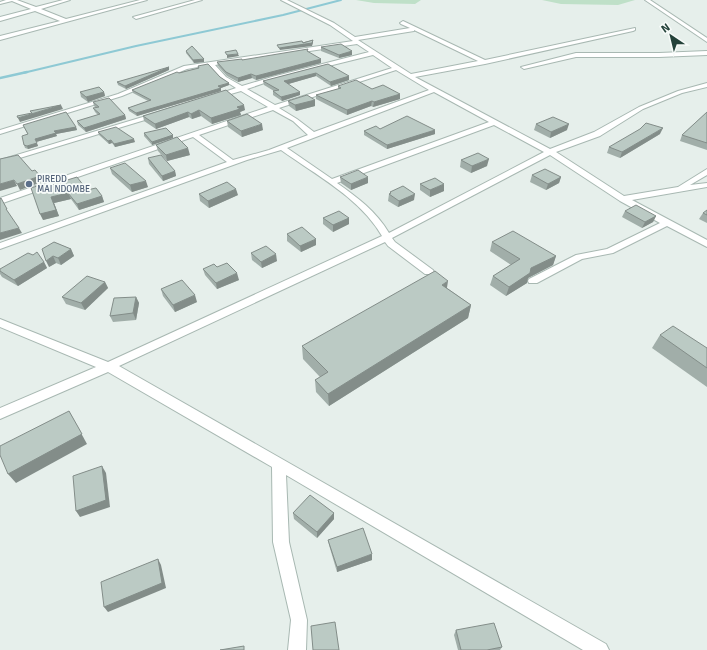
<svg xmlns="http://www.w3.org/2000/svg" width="707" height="650" font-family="Signika,sans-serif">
<rect width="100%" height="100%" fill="#e6efeb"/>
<g fill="#bfe0c8">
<polygon points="356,0 421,0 415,4 374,3"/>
<polygon points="542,0 635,0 618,5 561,4"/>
</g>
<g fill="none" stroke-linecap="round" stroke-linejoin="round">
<polyline stroke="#8ec9d4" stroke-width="2" points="23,73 136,46 283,15 341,0"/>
<polyline stroke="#8ec9d4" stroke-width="2.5" points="0,78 27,72"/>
<defs>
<g id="street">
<polygon points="6,0 17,0 36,7 63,0 70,0 41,9 66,19 140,0 147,0 0,40 0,36 60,21 35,11 0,21 0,17 31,9 12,1 0,4 0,2"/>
<polygon points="195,0 202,0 136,19 133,17"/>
<path d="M281 0H287L334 23 355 37 410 28 401 24 400 23 403 21 485 60 635 28V30L633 31 485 64 415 77 550 149 594 132 639 107 678 91 707 83V87L682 93 643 109 600 136 556 152 624 196 678 187 707 169V175L690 185 707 183V187L632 200 707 240V247L667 226 613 253 582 259 537 283H529L528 281 529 279 576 255 607 249 660 223 620 201 550 155 392 238 395 242 433 270 434 272 433 274H425L388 246 385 242 119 366 606 644 609 650H583L286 475 289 542 307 620 306 650H288L291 620 273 542 272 467 108 372 0 419V408L96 367 0 327V319L108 362 382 236C360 198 316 175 281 150L247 160 0 249V243L227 162 193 137 0 204V198L268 107 241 91 217 98H213V96L236 88 222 79 209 65 187 69 122 96 0 134V130L118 94 184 66 353 41 330 25ZM414 31V30L478 61 411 74 358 40ZM357 44 369 52 272 77 242 86 226 77 215 65ZM373 55 392 68 275 105 247 89 276 79ZM396 70 429 90 314 132 297 119 279 108ZM434 92 489 122 332 179 287 148ZM273 110 293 121 308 135 269 150 233 160 199 135ZM494 125 544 152 389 233C376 211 357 197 337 183Z"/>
<polygon points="645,0 650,0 707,38 707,42"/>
<polygon points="707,51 707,55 659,57 576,57 524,69 521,67 576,53 659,53"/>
<polygon points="156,113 159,115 158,116 0,164 0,160"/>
</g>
</defs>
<use href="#street" stroke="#a8b8b2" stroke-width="2"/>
<use href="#street" fill="#fff" fill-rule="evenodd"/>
</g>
<g fill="#a1aea9">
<polygon points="321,47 352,55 339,58 321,51"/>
<polygon points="186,51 204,59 204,62 194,63 186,53"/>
<polygon points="308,52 321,63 256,80 252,78 238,82 227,76 218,66 217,62 242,60"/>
<polygon points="328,64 349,80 331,86 316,76 288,84 300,95 282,101 273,95 273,91 274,91 264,85 263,81"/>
<polygon points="198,66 220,77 229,83 229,85 221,88 221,91 137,116 129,111 128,108 148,101 133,93 132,90 179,73 198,68"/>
<polygon points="169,70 126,89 118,85 117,82"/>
<polygon points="338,86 372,89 400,99 373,107 371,106 347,115 316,99 316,95 338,89"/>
<polygon points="226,90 245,110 240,112 241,115 212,124 201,116 192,119 189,117 156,129 144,121 143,116"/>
<polygon points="80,92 104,92 105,96 88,102 81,97"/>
<polygon points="315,100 315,106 296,111 289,106 288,101"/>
<polygon points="93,102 125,115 126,119 86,132 78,125 77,121 98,115 95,112 93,108 96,108 94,106"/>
<polygon points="707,112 707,150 680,141 682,135"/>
<polygon points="227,121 263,130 242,137 228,127"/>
<polygon points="536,124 567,130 550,138 534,130"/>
<polygon points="23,125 76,127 77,130 56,134 57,136 36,142 38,146 28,149 25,148 24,145 28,135"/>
<polygon points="380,129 435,134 387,149 364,135 364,131"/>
<polygon points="98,132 135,142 115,147 112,143 109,144 99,135"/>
<polygon points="144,133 173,135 173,138 152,145 144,136"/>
<polygon points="660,134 620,158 607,153 609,147"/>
<polygon points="156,145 190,155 167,161 158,151"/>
<polygon points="148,158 175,171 176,176 163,181 149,164"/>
<polygon points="461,160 487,166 471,173 460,167"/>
<polygon points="110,168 148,187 132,192 112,174"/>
<polygon points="532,175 561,177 559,183 546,190 530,182"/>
<polygon points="340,177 368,183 351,190 341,183"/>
<polygon points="420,184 444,191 430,197 420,190"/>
<polygon points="48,186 87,190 102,196 104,202 79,210 71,199 54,203 59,216 43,220"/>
<polygon points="390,192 414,200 398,207 388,201 389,194 390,194"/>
<polygon points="199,194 238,195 209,208 200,201"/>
<polygon points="707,210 707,223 699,219 703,213"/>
<polygon points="625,211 656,216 653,222 642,228 622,217"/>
<polygon points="323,218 349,218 349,224 333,232 323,224"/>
<polygon points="287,234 316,245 301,252 287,241"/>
<polygon points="54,242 71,249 74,256 61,265 56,263 49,267"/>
<polygon points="492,242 556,256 553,265 528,278 527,283 506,296 490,285 493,276 511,265 490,251"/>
<polygon points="251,253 277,261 262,268 252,260"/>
<polygon points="44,262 47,268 18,286 2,277 0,274 0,269"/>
<polygon points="217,267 239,280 217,289 205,275 203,269"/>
<polygon points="105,282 108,288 85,310 66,304 62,297"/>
<polygon points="447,288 471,305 468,318 329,406 316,392 315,380 320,377 303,359 302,346"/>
<polygon points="161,289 197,302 175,312 163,296"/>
<polygon points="136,297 139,303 136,320 113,322 110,316"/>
<polygon points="660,335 707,348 707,387 652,348"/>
<polygon points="293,513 334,513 334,519 317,538 294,519"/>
<polygon points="328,540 372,560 337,572 329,545"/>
<polygon points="456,630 502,647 500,650 458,650 454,635"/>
</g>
<g fill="#838d89">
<polygon points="313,40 313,43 312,46 280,50 279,48"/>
<polygon points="352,51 352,55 339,58 339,55"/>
<polygon points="238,54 239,56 227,58 227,55"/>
<polygon points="204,59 204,62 194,63 193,60"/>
<polygon points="321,59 321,63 256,80 256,76"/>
<polygon points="169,67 169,70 126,89 125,86"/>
<polygon points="316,73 316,76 285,85 284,81"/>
<polygon points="251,74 252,78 238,82 238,78"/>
<polygon points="349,76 349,80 331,86 330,82"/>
<polygon points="229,83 229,85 221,88 221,91 137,116 136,113"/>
<polygon points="104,92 105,96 88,102 86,97"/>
<polygon points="300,92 300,95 282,101 281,97"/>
<polygon points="400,94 400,99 373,107 374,102"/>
<polygon points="315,100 315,106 296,111 295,105"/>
<polygon points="372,101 371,106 347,115 347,110"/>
<polygon points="61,105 63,109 20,122 18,118"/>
<polygon points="244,105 245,110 240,112 241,115 212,124 211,118 237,107"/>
<polygon points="199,110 201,116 192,119 191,114"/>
<polygon points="188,112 189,117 156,129 155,124"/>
<polygon points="125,115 126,119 86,132 84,128"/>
<polygon points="262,124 263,130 242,137 241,131"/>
<polygon points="569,124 567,130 550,138 551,132"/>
<polygon points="76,127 77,130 56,134 57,136 36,142 35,139 54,131"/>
<polygon points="663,128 660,134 620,158 622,152"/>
<polygon points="435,130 435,134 387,149 387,145"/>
<polygon points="173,135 173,138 152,145 152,142"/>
<polygon points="134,139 135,142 115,147 114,144"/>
<polygon points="111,140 112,143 109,144 108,141"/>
<polygon points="37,143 38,146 28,149 27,146"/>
<polygon points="188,148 190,155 167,161 166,155"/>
<polygon points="489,159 487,166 471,173 472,166"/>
<polygon points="175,171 176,176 163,181 162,176"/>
<polygon points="40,176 42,182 20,190 17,184"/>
<polygon points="368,177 368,183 351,190 351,184"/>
<polygon points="561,177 559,183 546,190 548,184"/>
<polygon points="14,180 17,186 0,191 0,184"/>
<polygon points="146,181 148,187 132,192 130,185"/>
<polygon points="444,184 444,191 430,197 430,190"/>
<polygon points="236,189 238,195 209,208 208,201"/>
<polygon points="68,193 71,199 54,203 59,216 43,220 40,214 51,197"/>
<polygon points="415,194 414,200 398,207 399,201"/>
<polygon points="102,196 104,202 79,210 77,204"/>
<polygon points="656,216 653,222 642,228 645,222"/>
<polygon points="349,218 349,224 333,232 333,225"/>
<polygon points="19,228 22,233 0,240 0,233"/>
<polygon points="316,239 316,245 301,252 300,246"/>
<polygon points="71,249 74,256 61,265 58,258"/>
<polygon points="276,254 277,261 262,268 261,262"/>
<polygon points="53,256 56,263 49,267 46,261"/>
<polygon points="556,256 553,265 528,278 527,283 506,296 509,287 531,268"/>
<polygon points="44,262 47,268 18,286 14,280"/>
<polygon points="237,273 239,280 217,289 216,283"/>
<polygon points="448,281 446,294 442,285"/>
<polygon points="105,282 108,288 85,310 81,303"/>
<polygon points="195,295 197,302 175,312 173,305"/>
<polygon points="136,297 139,303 136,320 133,313"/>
<polygon points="471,305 468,318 329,406 328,394"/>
<polygon points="69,411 87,444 16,483 8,474"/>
<polygon points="102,466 106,473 110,507 80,517 76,511"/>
<polygon points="334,513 334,519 317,538 317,532"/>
<polygon points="372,554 372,560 337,572 337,567"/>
<polygon points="158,559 161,565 166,588 108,612 104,607"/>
</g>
<g fill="#bbcac4" stroke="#838d89">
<polygon points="313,40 312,43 279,48 277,45 302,41 303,43"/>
<polygon points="341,44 352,51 339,55 321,47"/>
<polygon points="192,46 204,59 193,60 186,51"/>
<polygon points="308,49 307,51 321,59 256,76 251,74 238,78 226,72 217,62 242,59 242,60"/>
<polygon points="236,50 238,54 227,55 225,52"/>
<polygon points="208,64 220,77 229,83 218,86 221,88 136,113 128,108 151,100 132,90 177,72 179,73 199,68 198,66"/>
<polygon points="328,64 349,76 330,82 316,73 284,81 300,92 281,97 273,91 279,90 263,81"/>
<polygon points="169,67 125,86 117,82"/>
<polygon points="356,80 372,89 383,85 400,94 374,102 372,101 347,110 316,95 341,88 338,86"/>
<polygon points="99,87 104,92 86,97 80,92"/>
<polygon points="226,90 244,105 237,107 240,109 211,118 199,110 191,114 188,112 155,124 143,116"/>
<polygon points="307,95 315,100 295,105 288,101"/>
<polygon points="109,98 125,115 84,128 77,121 100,114 93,108 99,107 93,102"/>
<polygon points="61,105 18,118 17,116 32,113 30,111"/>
<polygon points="66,112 76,127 54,131 56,133 35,139 37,143 27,146 24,145 22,136 28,134 23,125"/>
<polygon points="707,112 707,143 682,135"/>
<polygon points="247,114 262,124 241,131 227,121"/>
<polygon points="407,116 435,130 387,145 364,131 376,126 380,129"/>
<polygon points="553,117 569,124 551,132 536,124"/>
<polygon points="646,123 663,128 622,152 609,147 640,129"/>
<polygon points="116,127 134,139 114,144 111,140 108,141 98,132"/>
<polygon points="166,128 173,135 152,142 144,133"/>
<polygon points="177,137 188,148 166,155 156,145"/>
<polygon points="478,153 489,159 472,166 461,160"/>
<polygon points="18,155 32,171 35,170 40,176 17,184 14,180 0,184 0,159"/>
<polygon points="161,155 175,171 162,176 148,158"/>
<polygon points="125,163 146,181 130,185 110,168"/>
<polygon points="545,169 561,177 548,184 532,175"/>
<polygon points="358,170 368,177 351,184 340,177"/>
<polygon points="77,177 87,190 96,188 102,196 77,204 68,193 51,197 56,210 40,214 31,188 46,183 48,186"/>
<polygon points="435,178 444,184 430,190 420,184"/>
<polygon points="227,182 236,189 208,201 199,194"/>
<polygon points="403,186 415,194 399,201 389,194 391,193 390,192"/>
<polygon points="1,198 7,209 6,209 19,228 0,233 0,199"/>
<polygon points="636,205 656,216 645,222 625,211"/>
<polygon points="707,210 707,215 703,213"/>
<polygon points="339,211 349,218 333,225 323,218"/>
<polygon points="302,227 316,239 300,246 287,234"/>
<polygon points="513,231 556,256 531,268 530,273 509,287 493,276 520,259 492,242"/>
<polygon points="54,242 71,249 58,258 53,256 46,261 42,249"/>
<polygon points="266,246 276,254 261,262 251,253"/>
<polygon points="37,252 44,262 14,280 0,271 0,269 28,253 33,255"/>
<polygon points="227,263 237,273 216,283 203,269 214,264 217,267"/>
<polygon points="435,271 448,281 442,285 471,305 328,394 315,380 328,372 302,346"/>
<polygon points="87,276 105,282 81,303 62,297"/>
<polygon points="182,280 195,295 173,305 161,289"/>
<polygon points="136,297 133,313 110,316 114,298"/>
<polygon points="673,326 707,348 707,368 660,335"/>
<polygon points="69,411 82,434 8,474 0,455 0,446"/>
<polygon points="102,466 106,500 76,511 73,476"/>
<polygon points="310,495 334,513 317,532 293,513"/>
<polygon points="363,528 372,554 337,567 328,540"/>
<polygon points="158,559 162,583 104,607 101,582"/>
<polygon points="335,622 339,650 313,650 311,626"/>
<polygon points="494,623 502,647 487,650 461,650 456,630"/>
<polygon points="244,646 244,650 220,650"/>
</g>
<circle fill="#5c6f8a" stroke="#f7fbf9" stroke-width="1.5" cx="29" cy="184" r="4"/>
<g text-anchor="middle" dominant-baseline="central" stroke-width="3.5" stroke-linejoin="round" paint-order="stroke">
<g font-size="9" fill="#4e5e75" stroke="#f7fbf9" text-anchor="start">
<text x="37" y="179">PIREDD<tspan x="37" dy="10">MAI NDOMBE</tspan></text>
</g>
</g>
<g transform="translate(671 36) rotate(325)" stroke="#f7fbf9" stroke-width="3" paint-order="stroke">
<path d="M0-3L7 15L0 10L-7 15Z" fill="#24423a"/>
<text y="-6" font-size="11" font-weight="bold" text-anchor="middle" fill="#24423a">N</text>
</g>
</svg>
